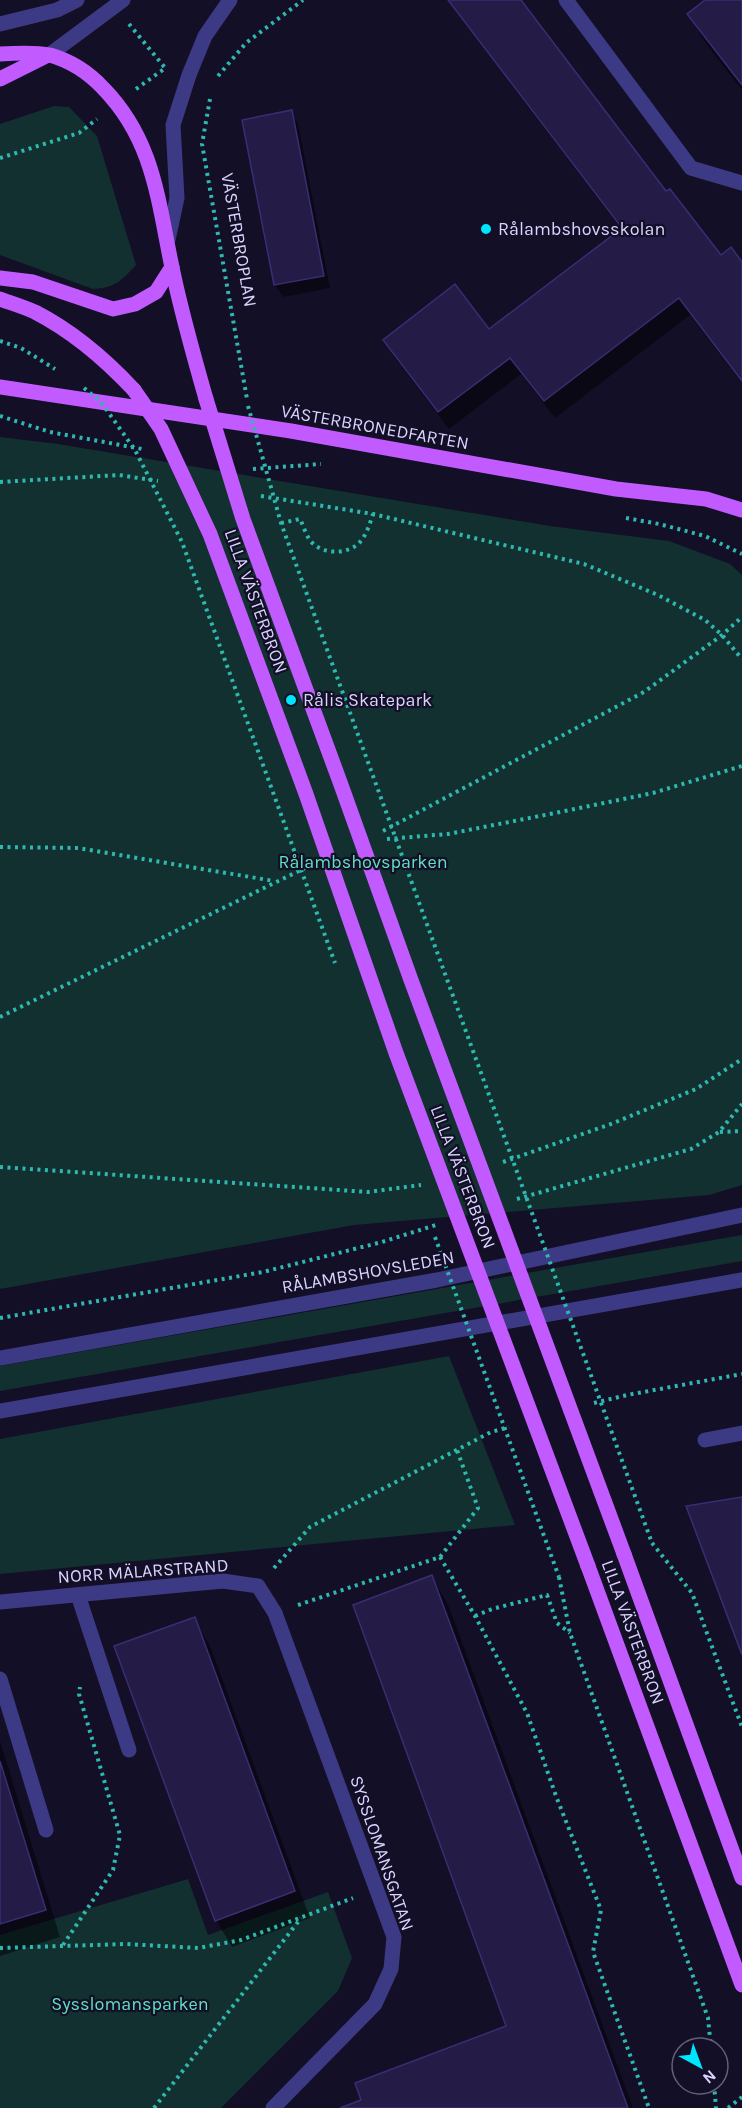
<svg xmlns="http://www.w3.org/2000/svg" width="742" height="2108" font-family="Karla,sans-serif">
<rect width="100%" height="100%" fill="#130f26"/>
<g fill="#12302f">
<path d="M54 106 69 107 97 136 136 265C121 281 115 288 93 289L0 255V124Z"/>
<polygon points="0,437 58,444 550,526 669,541 730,564 742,575 742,1185 709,1195 354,1225 0,1289"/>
<polygon points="742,1235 742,1261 0,1391 0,1366"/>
<polygon points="449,1356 515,1525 0,1574 0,1439"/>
<polygon points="188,1879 208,1935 328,1892 352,1958 338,1991 221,2108 0,2108 0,1935"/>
</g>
<g fill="#0007">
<polygon points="447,0 519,0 666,193 720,257 742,264 742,383 690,315 555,418 521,374 449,429 395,358 385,341 489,331 622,230"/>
<polygon points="708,0 742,0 742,90 705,42 689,15"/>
<polygon points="291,112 298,124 330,288 283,297 275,285 243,121"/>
<polygon points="432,1576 449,1607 633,2108 344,2108 363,2101 508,2027"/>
<polygon points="194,1619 210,1646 310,1918 232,1947 216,1920"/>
<polygon points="0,1741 60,1937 0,1956"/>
</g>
<g fill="#241b47" stroke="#3b2d73" stroke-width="1.5">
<polygon points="448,0 521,0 666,191 670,189 721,255 731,247 742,262 742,381 679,298 544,401 510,358 438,412 383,340 455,284 489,329 622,228"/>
<polygon points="705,0 742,0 742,85 687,14"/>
<polygon points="292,110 324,276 274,285 242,120"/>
<polygon points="742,1497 742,1655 686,1506"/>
<polygon points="432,1575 586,1993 628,2108 340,2108 361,2100 355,2083 506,2026 353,1605"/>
<polygon points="195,1617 295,1891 215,1921 114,1646"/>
<polygon points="0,1761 46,1910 0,1924"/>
</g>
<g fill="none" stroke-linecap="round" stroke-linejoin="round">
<g stroke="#2fb8b0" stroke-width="4" stroke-dasharray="3 4.5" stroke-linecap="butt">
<polyline points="129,24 166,69"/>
<polyline points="218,76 246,43 303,0"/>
<polyline points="136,89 164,69"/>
<polyline points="210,99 202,144 247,399"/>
<polyline points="0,158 79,133 97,119"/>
<polyline points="0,341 21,348 55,369"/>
<polyline points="0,416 50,432 142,449"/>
<polyline points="253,469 321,464"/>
<polyline points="0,482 119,475 158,481"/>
<polyline points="261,496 373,514 584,564 658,595 705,620 722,635 742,659"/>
<polyline points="626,518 659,524 705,536 742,554"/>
<path d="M281 523 300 519C303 525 305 532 308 537 317 554 344 556 358 544 366 537 370 523 373 514"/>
<polyline points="383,831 644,692 722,635 742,617"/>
<polyline points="387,839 448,834 555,813 653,793 742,766"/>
<polyline points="0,847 78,848 274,881"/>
<polyline points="0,1017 307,867"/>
<polyline points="720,1132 742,1131"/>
<polyline points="503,1162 611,1124 696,1089 742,1059"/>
<polyline points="0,1167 368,1192 421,1185"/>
<polyline points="517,1199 691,1149 719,1132 742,1104"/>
<polyline points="0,1318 263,1272 382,1242 436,1225"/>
<polyline points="594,1403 627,1395 742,1374"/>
<polyline points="652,1543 692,1593 742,1727"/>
<polyline points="440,1557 475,1616 527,1713 556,1796 601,1910 593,1952 649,2108"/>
<polyline points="274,1568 310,1527 491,1432 509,1427"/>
<polyline points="559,1577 570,1633 708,2018 711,2048"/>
<polyline points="298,1605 440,1557 478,1508 457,1450"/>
<polyline points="475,1616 492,1609 547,1595 557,1623 570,1633"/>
<polyline points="63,1945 113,1870 120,1835 79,1694 80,1687"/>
<polyline points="0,1948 126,1944 198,1948 241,1940 353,1898"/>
<polyline points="714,2084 716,2108"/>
<polyline points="154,2108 301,1918"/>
<polyline points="728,2108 742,2097"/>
</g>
<g stroke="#3d3a85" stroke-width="15">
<polyline points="566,0 691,168 742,183"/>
<polyline points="0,24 57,10 77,0"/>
<polyline points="49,55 123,0"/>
<polyline points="168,240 177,198 173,125 189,75 205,36 230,0"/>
<polyline points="0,1358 437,1280 742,1215"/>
<polyline points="0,1411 742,1280"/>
<polyline points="705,1440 742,1433"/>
<polyline points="78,1595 129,1750"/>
<polyline points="0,1602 223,1581 258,1586 275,1613 394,1937 391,1969 375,2004 273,2108"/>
<polyline points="0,1679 46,1830"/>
</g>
<g stroke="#c25bff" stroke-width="15">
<path d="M0 54C16 53 35 52 50 55 71 61 89 73 103 88 155 141 158 203 173 272 182 315 194 357 206 399"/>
<polyline points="0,79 46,56"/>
<polyline points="0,278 33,282 113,309 135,304 156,292 172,267"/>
<path d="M0 299C11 303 24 307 35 312 72 331 106 360 134 390"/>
<polyline points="0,387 291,431 616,489 706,499 742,510"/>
<polyline points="624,1554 742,1878"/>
<polyline points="588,1566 742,1985"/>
</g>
<g stroke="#2fb8b0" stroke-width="4" stroke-dasharray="3 4.5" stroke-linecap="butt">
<polyline points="84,388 101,402 135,450 182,542 335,963"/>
<polyline points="248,406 281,523 652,1543"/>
<polyline points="435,1237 559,1577"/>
</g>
<g stroke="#c25bff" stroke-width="15">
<polyline points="134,390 161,429 210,534 306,794 396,1053 588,1566"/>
<polyline points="206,399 243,519 340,782 411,980 624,1554"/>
</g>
</g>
<g fill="#00e5ff" stroke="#130f26" stroke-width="2">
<circle cx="486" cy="229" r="6"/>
<circle cx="291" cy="700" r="6"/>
</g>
<g text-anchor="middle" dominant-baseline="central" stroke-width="4.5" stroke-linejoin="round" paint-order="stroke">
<g font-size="18" fill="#d9d4ff" stroke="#130f26" text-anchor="start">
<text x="498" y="229">Rålambshovsskolan</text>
<text x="303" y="700">Rålis Skatepark</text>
</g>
<g font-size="18" fill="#d9d4ff" stroke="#130f26">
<text transform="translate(239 240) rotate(80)">VÄSTERBROPLAN</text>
<text transform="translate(375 427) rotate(10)">VÄSTERBRONEDFARTEN</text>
<text transform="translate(256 601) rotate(70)">LILLA VÄSTERBRON</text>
<text transform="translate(463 1177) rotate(69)">LILLA VÄSTERBRON</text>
<text transform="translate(368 1272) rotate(-10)">RÅLAMBSHOVSLEDEN</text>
<text transform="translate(143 1571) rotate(-4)">NORR MÄLARSTRAND</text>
<text transform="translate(633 1632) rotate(70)">LILLA VÄSTERBRON</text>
<text transform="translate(382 1853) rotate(71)">SYSSLOMANSGATAN</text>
</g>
<g font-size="18" fill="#5fe0c0" stroke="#130f26">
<text x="363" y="862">Rålambshovsparken</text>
<text x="130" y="2004">Sysslomansparken</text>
</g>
</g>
<g transform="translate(700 2066) rotate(139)"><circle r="28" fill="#130f26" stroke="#625e7d" stroke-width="1.5"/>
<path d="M0-4.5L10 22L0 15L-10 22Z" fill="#00e5ff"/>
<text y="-9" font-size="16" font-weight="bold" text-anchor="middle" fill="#d9d4ff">N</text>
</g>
</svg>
